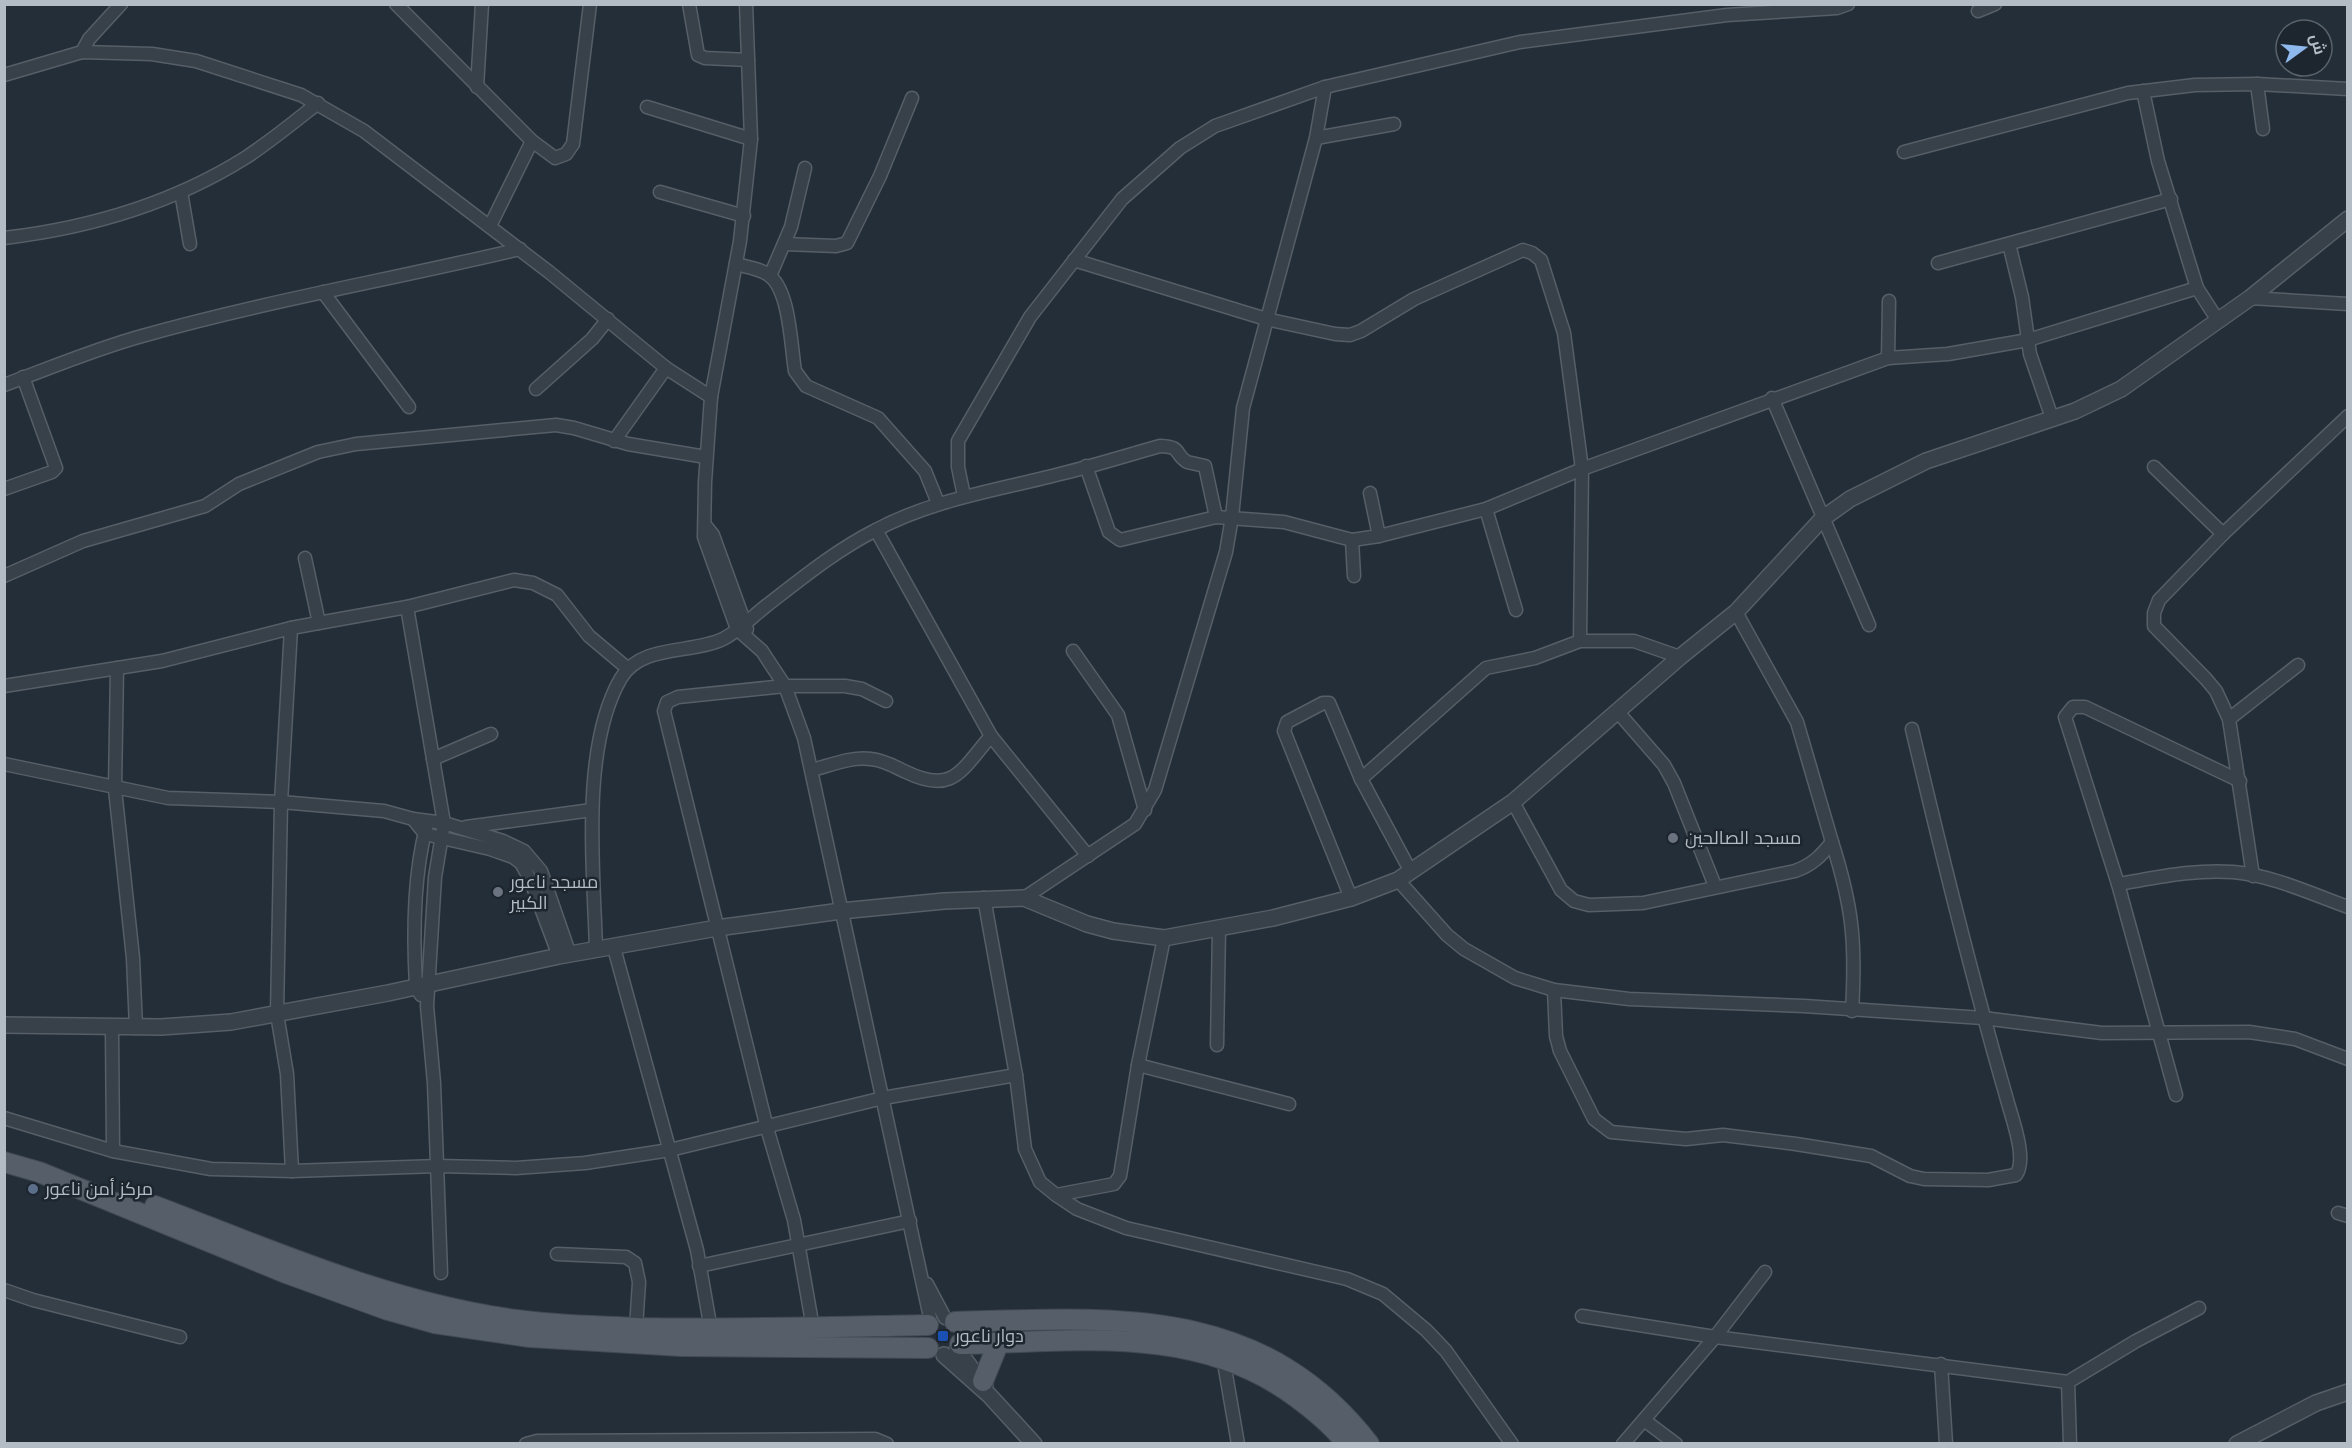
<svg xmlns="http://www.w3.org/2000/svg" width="2352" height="1448" font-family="'Fira Sans',Cairo,sans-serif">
<rect width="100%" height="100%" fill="#242e38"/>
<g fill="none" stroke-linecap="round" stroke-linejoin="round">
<defs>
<g id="minor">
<polyline points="396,4 532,141 555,158 566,154 573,144 590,4"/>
<polyline points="689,4 698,55 705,58 748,60"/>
<polyline points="746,4 751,139 740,241 711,397 705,482 704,537 737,629 762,651 785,686 804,738 931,1322"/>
<polyline points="1978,11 1995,4"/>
<polyline points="82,52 89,39 121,4"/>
<polyline points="4,75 82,52 152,54 196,61 301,95 364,131 549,272 666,368 711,397"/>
<polyline points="2257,84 2263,129"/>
<polyline points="477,87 482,4"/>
<polyline points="2143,91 2158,161 2197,288 2217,319"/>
<polyline points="647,107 751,139"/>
<polyline points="1316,138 1394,124"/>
<polyline points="1904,152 2128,93 2195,85 2257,84 2348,89"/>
<polyline points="181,192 190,244"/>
<polyline points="660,192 744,216"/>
<polyline points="490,226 532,141"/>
<path d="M4 238C89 228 173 203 245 158 271 141 294 122 318 103"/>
<polyline points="784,244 836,246 847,243 880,176 912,98"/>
<polyline points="2009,244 2022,297 2030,354 2052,418"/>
<polyline points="1074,260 1266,319 1335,334 1350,335 1361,331 1414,299 1523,250 1532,253 1541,260 1564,333 1582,469 1580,641"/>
<polyline points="1938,263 2171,199"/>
<path d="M736 264C746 267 763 269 771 277 790 294 791 347 795 371L806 386 878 418 925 471 938 503"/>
<polyline points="770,276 791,227 805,168"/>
<polyline points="323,292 409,407"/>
<polyline points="2250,298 2348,304"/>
<polyline points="1888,358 1889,301"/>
<path d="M4 385C50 368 95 349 142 336 266 301 394 279 520 249"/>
<polyline points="536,389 592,339 608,319"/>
<polyline points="1772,398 1869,625"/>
<polyline points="614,441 666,368"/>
<polyline points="1086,466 1109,532 1120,540 1216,517 1284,522 1352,540 1379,536 1486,509 1582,469 1888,358 1948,354 2028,340 2197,288"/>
<polyline points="2154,467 2223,534"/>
<polyline points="4,489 52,472 56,468 23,377"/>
<polyline points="1370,493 1379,536"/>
<polyline points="964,496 958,467 958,441 1030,317 1122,199 1180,148 1215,126 1325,87 1520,42 1727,15 1837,8 1848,4"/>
<polyline points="1486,509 1516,610"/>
<polyline points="705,525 713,535 747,629"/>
<polyline points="876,530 991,736 1088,856"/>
<polyline points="1352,540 1354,576"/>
<polyline points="305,558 319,623"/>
<polyline points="4,576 83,541 205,506 239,484 318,452 356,444 556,425 574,428 628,444 706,457"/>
<polyline points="407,607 444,823 435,877 427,1006 434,1083 441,1273"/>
<polyline points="291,628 281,802 277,1014 287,1074 292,1171"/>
<polyline points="1073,651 1118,715 1145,810"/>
<polyline points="117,668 115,789 133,958 136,1028"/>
<polyline points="4,686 162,661 291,628 407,607 514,580 533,583 557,595 589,636 627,668"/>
<polyline points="1617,711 1664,765 1674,783 1715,886"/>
<polyline points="2229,719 2298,665"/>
<polyline points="433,759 491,734"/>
<polyline points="4,764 168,798 281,802 384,811 413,819 444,823 503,841 524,851 541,871 570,955"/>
<path d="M812 770C831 765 853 756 871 759 884 760 895 767 906 772 954 795 961 770 991 736"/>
<polyline points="1361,779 1486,668 1535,658 1580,641 1634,641 1680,657"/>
<path d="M1513 802 1561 890 1574 901 1589 905 1643 903 1795 871C1812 865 1821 856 1832 842L1797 722 1736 612"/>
<polyline points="413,819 425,834 490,849 513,857 521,863 530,879 559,956"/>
<polyline points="466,827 592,810"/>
<path d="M1832 842C1853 908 1856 943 1852 1011"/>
<polyline points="2253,876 2229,719 2216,691 2206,679 2154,626 2154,613 2159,600 2223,534 2348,416"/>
<polyline points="1398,880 1447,935 1464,949 1515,978 1554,990 1629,999 1804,1006 1983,1018 2102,1033 2249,1032 2295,1039 2348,1059"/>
<path d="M2118 884C2155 878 2194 869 2233 872 2271 875 2312 894 2348 907"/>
<polyline points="984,898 1016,1075 1025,1149 1040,1182 1056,1195 1114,1184 1120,1176 1138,1065 1164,938"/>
<polyline points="1024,898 1135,824 1155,790 1226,552 1232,517 1243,408 1316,138 1325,87"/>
<polyline points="1351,898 1284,731 1287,722 1323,703 1329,703 1332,710 1361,779 1411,872"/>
<polyline points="614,948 697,1250 711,1330"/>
<path d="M596 950C594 871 580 748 621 678 641 644 692 654 723 639 739 631 752 617 766 606 801 579 835 551 874 531 933 499 999 490 1064 473 1096 465 1128 455 1160 446 1183 447 1173 453 1187 462L1205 466 1216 517"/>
<path d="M1554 990 1556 1036 1560 1051 1594 1119 1611 1132 1686 1139 1723 1135 1796 1144 1871 1156 1910 1176 1924 1179 1988 1180 2016 1175C2028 1158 2011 1116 2006 1096 1971 975 1941 852 1912 729"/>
<path d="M421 995 416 986C413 935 413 878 426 828"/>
<polyline points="112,1028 113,1151"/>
<polyline points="1217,1045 1219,928"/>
<polyline points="1138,1065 1289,1104"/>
<polyline points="2176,1095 2118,884 2065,717 2073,707 2085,707 2240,781"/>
<polyline points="4,1118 113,1151 211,1169 292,1171 438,1166 516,1168 585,1163 670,1150 883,1098 1016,1075"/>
<polyline points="1056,1195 1077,1209 1126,1228 1347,1279 1383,1294 1426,1330 1446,1351 1512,1444"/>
<polyline points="2338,1213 2348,1216"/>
<polyline points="557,1254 626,1257 635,1263 639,1282 636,1328"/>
<polyline points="699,1266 910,1221"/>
<polyline points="927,1284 945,1318"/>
<polyline points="4,1290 33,1300 180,1337"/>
<polyline points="1582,1316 1715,1337 2068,1382 2136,1341 2199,1308"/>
<polyline points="813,1328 794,1220 767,1128 664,711 667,702 678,697 785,686 845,686 862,689 886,701"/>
<polyline points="1223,1357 1238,1444"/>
<polyline points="1941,1364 1946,1444"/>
<polyline points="2068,1382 2070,1444"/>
<polyline points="1644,1420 1676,1444"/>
<polyline points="526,1444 537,1441 875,1439 887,1444"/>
<polyline points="1623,1444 1715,1337 1765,1272"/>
</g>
<g id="tertiary">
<polyline points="4,1025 161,1027 231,1022 388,993 559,956 717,928 841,911 944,901 1024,898 1087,924 1113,931 1164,938 1273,918 1351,898 1398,880 1513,802 1680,657 1736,612 1822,519 1850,499 1926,461 2075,411 2121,389 2250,298 2348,219"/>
<polyline points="957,1349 985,1387"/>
<polyline points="944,1355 989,1395 1034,1444"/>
<polyline points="2237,1444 2316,1403 2348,1392"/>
</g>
<g id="primary">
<polyline points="4,1162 39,1172 286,1273 388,1310 434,1323 530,1337 681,1346 928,1348"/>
<path d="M155 1206C273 1251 390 1303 516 1320 557 1326 598 1326 638 1328 735 1330 831 1327 928 1325"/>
<path d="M955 1322C1113 1318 1260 1303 1369 1444"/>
<path d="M960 1344C1075 1342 1197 1323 1296 1397 1314 1410 1333 1426 1347 1444"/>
<polyline points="983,1381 998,1344"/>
</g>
</defs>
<use href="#minor" stroke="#565e67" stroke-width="15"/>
<use href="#tertiary" stroke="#565e67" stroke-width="18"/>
<use href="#primary" stroke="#414952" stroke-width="22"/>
<use href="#minor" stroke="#384049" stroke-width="12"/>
<use href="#tertiary" stroke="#384049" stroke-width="15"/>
<use href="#primary" stroke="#565f69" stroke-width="20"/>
</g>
<g fill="#6b7280" stroke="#1d252e" stroke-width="2">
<circle cx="1673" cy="838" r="6"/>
<circle cx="498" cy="892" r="6"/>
</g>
<circle fill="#5c6f8a" stroke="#1d252e" stroke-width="2" cx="33" cy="1189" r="6"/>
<rect fill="#1a4fb4" stroke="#1d252e" stroke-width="2" x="937" y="1330" width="12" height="12" rx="3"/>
<g text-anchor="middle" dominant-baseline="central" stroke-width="5" stroke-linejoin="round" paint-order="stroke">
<g font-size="18" fill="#b3bbc5" stroke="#1d252e" text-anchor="start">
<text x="1685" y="838">مسجد الصالحين</text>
<text x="510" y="882">مسجد ناعور<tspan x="510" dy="21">الكبير</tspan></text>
<text x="45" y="1189">مركز أمن ناعور</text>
<text x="955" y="1336">دوار ناعور</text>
</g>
</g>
<rect width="2352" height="1448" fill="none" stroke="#b3bbc5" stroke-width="12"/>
<g transform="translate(2304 48) rotate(75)"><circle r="28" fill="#1d252e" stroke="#59616a" stroke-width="1.5"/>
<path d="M0-4.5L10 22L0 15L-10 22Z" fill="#8fb9ed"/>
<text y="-9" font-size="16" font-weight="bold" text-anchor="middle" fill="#b3bbc5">ش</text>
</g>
</svg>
